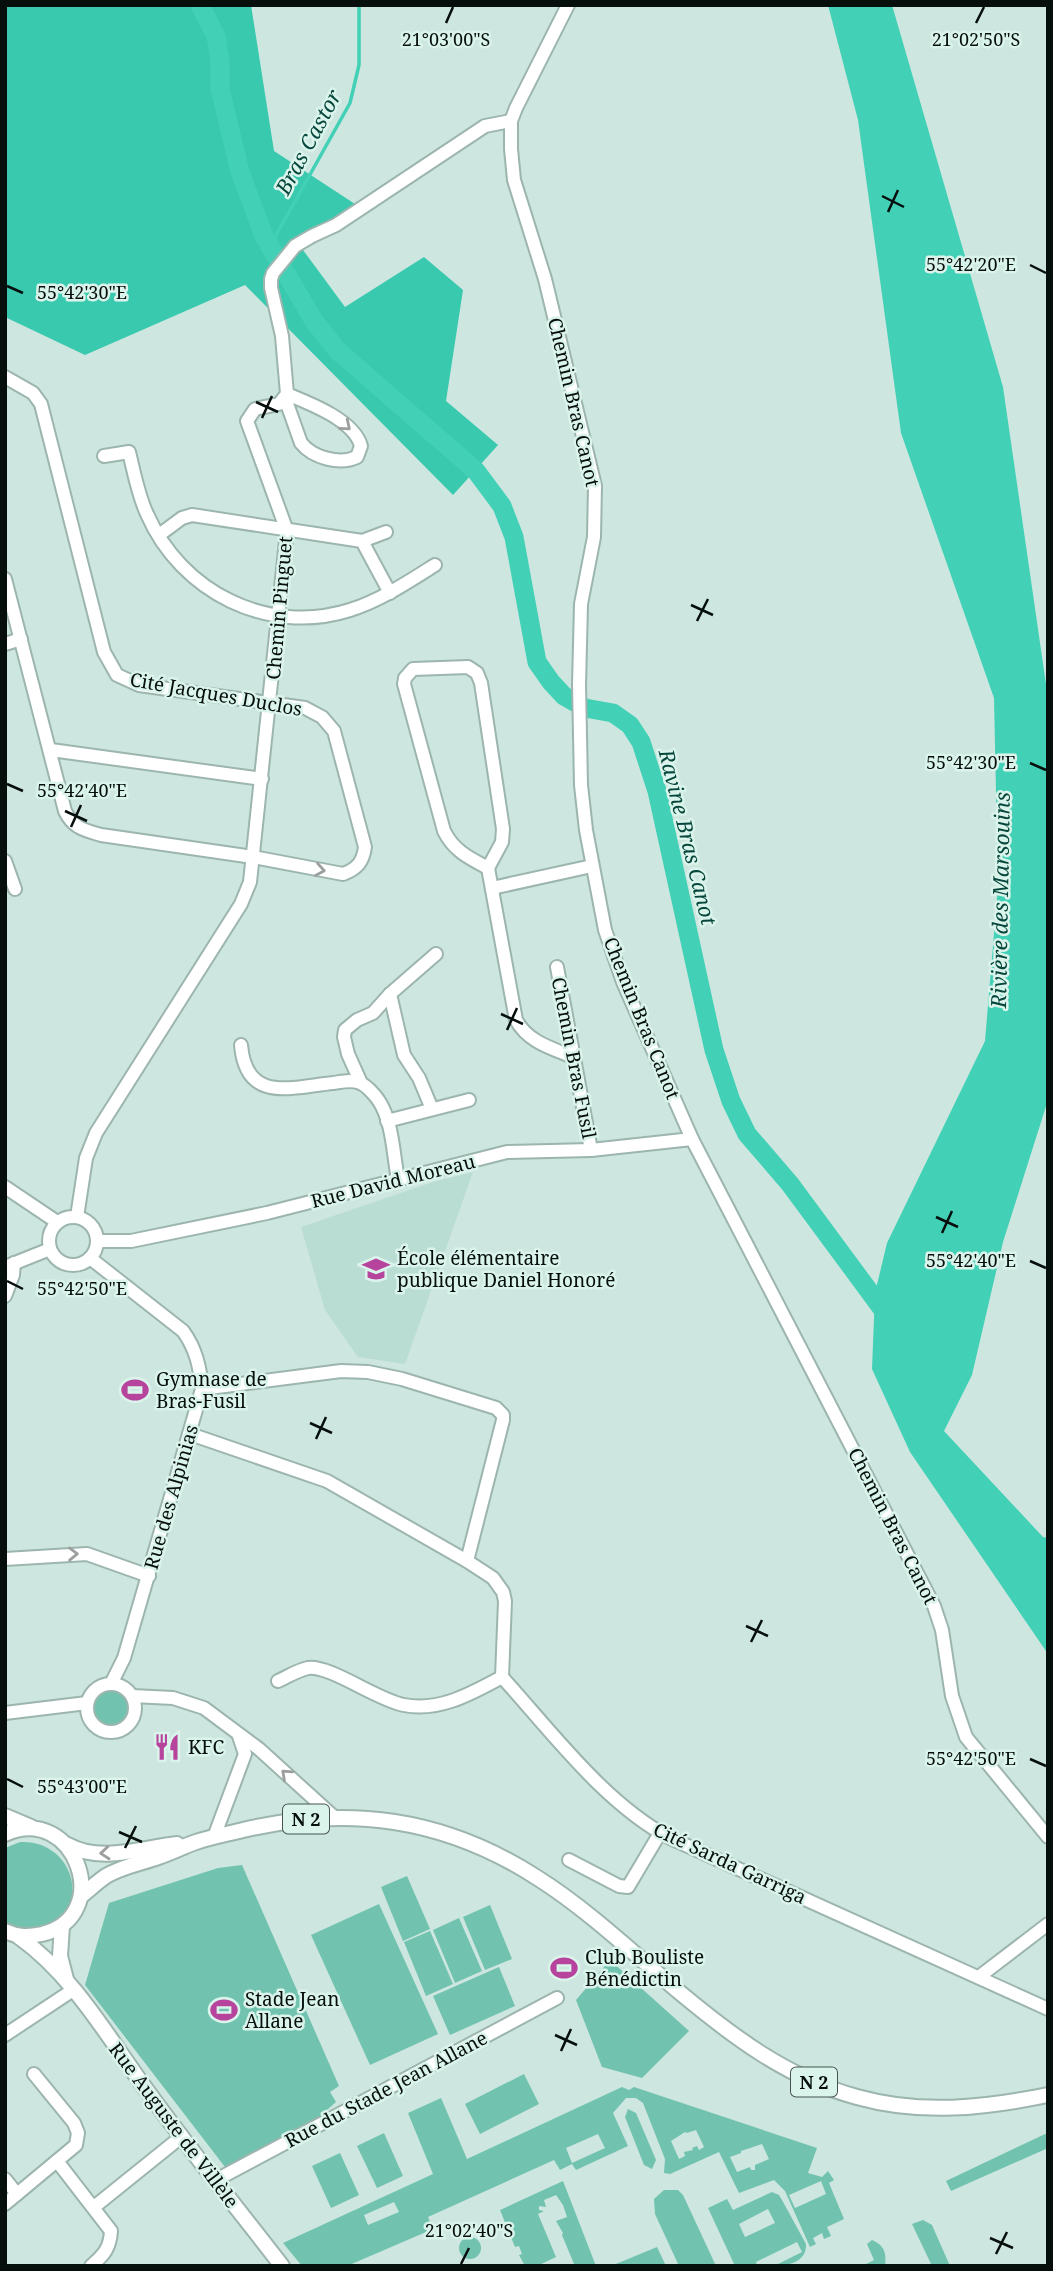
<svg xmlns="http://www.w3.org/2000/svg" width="1053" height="2271" font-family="'Noto Serif',serif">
<rect width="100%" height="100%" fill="#cde6df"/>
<polygon fill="#baddd3" points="473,1172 405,1364 358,1357 325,1310 301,1227 433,1182"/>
<g fill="#71c3b0" fill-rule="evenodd">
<circle cx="110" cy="1708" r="19"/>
<path d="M20 1842C75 1839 94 1913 42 1927 38 1928 31 1931 26 1931 20 1931 11 1927 5 1925V1848Z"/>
<polygon points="242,1865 339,2086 330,2092 336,2102 311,2124 225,2167 85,1985 109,1903 218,1868"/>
<polygon points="407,1876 430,1929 403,1941 381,1887"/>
<polygon points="379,1904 438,2034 370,2065 311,1935"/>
<polygon points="490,1905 512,1959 485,1970 463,1917"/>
<polygon points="459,1918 482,1971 455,1983 433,1930"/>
<polygon points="430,1931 453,1984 426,1996 404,1942"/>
<polygon points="610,1960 689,2031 642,2078 602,2067 576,2000"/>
<polygon points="499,1967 515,2006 450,2035 433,1996"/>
<polygon points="524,2074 539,2104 480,2134 465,2104"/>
<path d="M622 2087 629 2090 634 2087 817 2148 808 2173 822 2177 828 2171 834 2180 829 2183 844 2219 827 2227 831 2236 824 2239 822 2233 813 2238 816 2244 810 2247 785 2191 774 2180 739 2193 719 2152 670 2174 664 2173 665 2159 643 2103 636 2098H626L613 2113 628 2146 576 2170 572 2164 560 2170 554 2160 428 2217 433 2229 347 2266H302L283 2243 433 2174 408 2113 441 2098 467 2159ZM696 2130 704 2147 699 2150 697 2146 692 2148 693 2150 684 2152 685 2156 679 2159 671 2141 685 2132 687 2133ZM598 2134 605 2148 572 2163 566 2148ZM762 2144 769 2159 755 2165V2170H751L750 2167 737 2172 730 2157 741 2153V2151ZM821 2181 826 2194 795 2208 789 2195ZM394 2202 399 2212 368 2225 364 2215Z"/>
<polygon points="628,2109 636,2113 656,2160 652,2169 644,2165 625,2117"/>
<polygon points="384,2133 403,2176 377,2188 357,2146"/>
<polygon points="1045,2134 1048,2135 1048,2148 951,2191 946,2181"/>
<polygon points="340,2153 359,2195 331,2208 312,2166"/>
<polygon points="563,2181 596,2266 573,2266 574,2264 562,2235 563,2233 556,2221 567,2217 563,2205 556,2195 544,2200 546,2207 539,2206 539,2210 544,2211 538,2214 556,2257 537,2266 525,2266 519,2255 522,2254 519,2246 515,2247 500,2210"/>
<polygon points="664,2190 678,2190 683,2195 716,2266 679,2266 655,2214 654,2199"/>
<path d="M772 2192 779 2195 782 2200 806 2244C807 2262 788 2266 774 2266L802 2252 797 2242 756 2262 757 2266H735L708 2208 727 2199 733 2210ZM768 2209 775 2223 745 2237 739 2224Z"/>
<polygon points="923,2220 932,2225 950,2266 932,2266 912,2224"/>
<circle cx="470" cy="2248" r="11"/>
<path d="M872 2240C884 2245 887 2253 885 2266H862L874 2260 867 2244Z"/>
<polygon points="657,2247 666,2266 611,2266"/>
</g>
<polygon fill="#38c9af" points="5,5 251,5 274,151 355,204 303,250 345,307 424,257 463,290 446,401 498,445 453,495 245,285 85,355 5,317"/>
<polygon fill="#42d1b6" points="828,5 892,5 1003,387 1048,698 1048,1100 1003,1242 972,1375 944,1431 1043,1537 1048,1538 1048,1654 910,1452 872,1369 875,1293 887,1243 985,1041 998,886 994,698 901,433 858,120"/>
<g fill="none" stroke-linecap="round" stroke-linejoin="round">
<polyline stroke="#42d1b6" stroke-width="3.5" points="270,246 350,103 359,65 359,5"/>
<polyline stroke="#42d1b6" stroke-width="19" points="200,5 216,36 220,61 220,89 240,172 264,236 314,321 338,351 476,471 502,506 514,537 537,662 551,682 564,696 585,708 613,713 630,725 641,742 657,791 714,1050 731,1101 747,1134 790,1184 889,1318"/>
<defs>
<g id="minor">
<polyline points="568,5 516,108 511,121 511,149 514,180 545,279 595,486 594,537 581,604 579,685 581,785 586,830 605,930 623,982 692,1139 934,1606 942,1630 952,1696 966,1737 1048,1837"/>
<path d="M5 377 33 393 41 404 104 652 117 675 139 685 305 708 322 717 334 731 365 847C363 862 357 869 343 874L253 857 101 835C84 830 73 828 65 811L5 579"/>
<path d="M285 398 301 443C313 458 340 465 357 457L361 446C354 420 309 403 287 394"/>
<path d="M104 456 129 452C134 472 138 495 147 514 181 592 268 636 350 610 381 600 408 582 435 565"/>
<polyline points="159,535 182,518 192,515 362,541 386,532"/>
<polyline points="362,541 390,593"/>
<polyline points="5,644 21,639"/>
<path d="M468 667 477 673 481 683 503 829 502 842 488 868C469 858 454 851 444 831L404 684 405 678 413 669Z"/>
<polyline points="51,750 262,779"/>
<polyline points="5,861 15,889"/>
<path d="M488 868 516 1020C528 1042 551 1048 573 1057"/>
<polyline points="492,888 592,866"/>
<polyline points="557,967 591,1150"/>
<polyline points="390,994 404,1055 419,1078 432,1109"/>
<path d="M241 1045C246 1104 292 1087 333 1083 341 1082 352 1079 360 1083 366 1085 375 1095 379 1101 393 1123 393 1154 398 1179"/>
<polyline points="361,1083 348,1054 344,1037 345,1030 357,1020 373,1013 390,994 436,954"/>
<polyline points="387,1121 469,1100"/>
<polyline points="5,1187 57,1222"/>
<circle cx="73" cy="1241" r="24"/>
<polyline points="77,1217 86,1158 96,1133 241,904 250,882 287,531 247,421 255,409 279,404 287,394 282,336 271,288 271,279 273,273 295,246 312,236 336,225 485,126 511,121"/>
<polyline points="97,1241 131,1241 267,1213 507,1152 591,1150 692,1139"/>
<path d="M90 1258 183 1331C196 1349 200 1367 202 1389L124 1658 111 1684"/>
<polyline points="5,1267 50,1249"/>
<polyline points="5,1296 13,1275 14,1263"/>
<polyline points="202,1389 341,1371 368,1372 402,1379 496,1408 503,1415 503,1420 467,1561"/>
<path d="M190 1434 327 1481 467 1561 493 1578 503 1592 505 1601 502 1677C551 1731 605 1804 670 1838L1048 2009"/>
<polyline points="5,1559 87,1554 149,1576"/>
<path d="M278 1681C287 1677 298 1670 308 1668 330 1665 377 1700 404 1705 440 1712 472 1693 502 1677"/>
<circle cx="111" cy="1708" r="24"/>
<polyline points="132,1696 173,1698 204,1708 259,1749 334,1817"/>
<polyline points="5,1713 87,1703"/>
<polyline points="214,1837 245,1754 239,1736"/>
<polyline points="569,1860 619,1886 628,1887 660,1833"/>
<polyline points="980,1976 1048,1924"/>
<polyline points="5,2035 73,1990"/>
<path d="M57 2161 111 2231C110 2248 104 2255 91 2266"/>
<polyline points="5,2179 17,2194"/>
<polyline points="216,2180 557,1998"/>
<polyline points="5,2204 76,2145 78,2133 74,2123 34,2074"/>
<polyline points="94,2207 181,2137"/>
</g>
<g id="major">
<polyline points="5,1816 31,1827"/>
<path d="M5 1834C75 1802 116 1916 42 1934 28 1937 18 1937 5 1931"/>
<path d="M68 1845C100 1863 142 1848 177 1844"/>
<path d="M81 1896C89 1890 97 1882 106 1876 123 1866 143 1863 161 1856 173 1852 184 1846 196 1842 211 1837 227 1834 243 1830 348 1805 444 1818 536 1877 587 1909 632 1952 678 1991 732 2036 787 2078 857 2097 921 2115 984 2108 1048 2095"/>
<polyline points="62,1926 60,1956 66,1979"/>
<path d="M19 1937C73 1975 109 2039 148 2092 191 2151 237 2208 282 2266"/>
</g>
</defs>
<use href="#minor" stroke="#9cb5ae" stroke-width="16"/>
<use href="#major" stroke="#9cb5ae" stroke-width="18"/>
<use href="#minor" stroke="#fff" stroke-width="12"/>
<use href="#major" stroke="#fff" stroke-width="14"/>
</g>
<defs><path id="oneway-chevron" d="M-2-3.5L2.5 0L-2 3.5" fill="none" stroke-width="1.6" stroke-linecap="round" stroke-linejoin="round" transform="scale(1.75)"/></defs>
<g stroke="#9c9f9e">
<use href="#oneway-chevron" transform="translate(346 426) rotate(40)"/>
<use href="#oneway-chevron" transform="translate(320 870) rotate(10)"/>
<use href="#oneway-chevron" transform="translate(73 1554) rotate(-1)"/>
<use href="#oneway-chevron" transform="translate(286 1774) rotate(-138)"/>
<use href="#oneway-chevron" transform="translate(105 1853) rotate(175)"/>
</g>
<path fill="none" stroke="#070f0d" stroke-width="2.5" d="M446 23 453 7M976 23 984 7M882 196 904 207M888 212 898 190M1030 265 1046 273M7 286 23 293M256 402 278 412M262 418 272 396M691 605 713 615M697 621 708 599M1030 763 1046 770M7 784 23 791M65 811 87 821M71 827 81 805M501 1014 523 1024M507 1030 517 1008M936 1217 958 1227M942 1233 952 1211M1030 1261 1046 1268M7 1281 23 1289M310 1423 332 1433M316 1439 326 1417M746 1626 768 1636M751 1642 762 1620M1030 1759 1046 1766M7 1779 23 1787M119 1832 142 1842M125 1848 136 1826M555 2035 577 2045M561 2051 571 2029M990 2238 1013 2248M996 2254 1007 2232M461 2264 469 2248"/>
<defs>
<symbol id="school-bare" viewBox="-9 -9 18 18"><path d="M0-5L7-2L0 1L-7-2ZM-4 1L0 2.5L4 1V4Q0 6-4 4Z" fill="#b6439c" stroke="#daf4ec" stroke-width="2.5" paint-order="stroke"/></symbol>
<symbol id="stadium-bare" viewBox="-9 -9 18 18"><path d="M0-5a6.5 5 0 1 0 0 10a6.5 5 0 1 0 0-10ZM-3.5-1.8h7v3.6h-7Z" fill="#b6439c" stroke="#daf4ec" stroke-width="2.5" paint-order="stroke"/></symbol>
<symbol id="restaurant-bare" viewBox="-9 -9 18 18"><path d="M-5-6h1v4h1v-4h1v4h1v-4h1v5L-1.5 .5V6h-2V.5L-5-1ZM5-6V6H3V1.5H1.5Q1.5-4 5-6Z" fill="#b6439c" stroke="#daf4ec" stroke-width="2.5" paint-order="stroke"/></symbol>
</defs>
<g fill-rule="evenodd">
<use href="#school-bare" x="357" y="1250" width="38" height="38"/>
<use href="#stadium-bare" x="116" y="1371" width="38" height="38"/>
<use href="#restaurant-bare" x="148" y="1728" width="38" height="38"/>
<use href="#stadium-bare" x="545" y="1949" width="38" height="38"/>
<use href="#stadium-bare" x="205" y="1991" width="38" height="38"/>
</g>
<g text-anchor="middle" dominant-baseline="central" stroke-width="5" stroke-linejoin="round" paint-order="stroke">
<g fill="#daf4ec" stroke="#465450" stroke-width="2">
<rect x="283" y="1804.5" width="46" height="29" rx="5"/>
<rect x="791" y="2067.5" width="46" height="29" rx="5"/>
</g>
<g font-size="18" font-weight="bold" fill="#070f0d">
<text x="306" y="1819">N 2</text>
<text x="814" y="2082">N 2</text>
</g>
<g font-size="19" fill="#070f0d" stroke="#daf4ec">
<text transform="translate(574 402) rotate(77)">Chemin Bras Canot</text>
<text transform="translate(279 608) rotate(-85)">Chemin Pinguet</text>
<text transform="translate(216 694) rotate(10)">Cité Jacques Duclos</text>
<text transform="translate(642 1018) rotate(68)">Chemin Bras Canot</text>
<text transform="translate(574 1058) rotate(79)">Chemin Bras Fusil</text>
<text transform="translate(393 1181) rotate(-14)">Rue David Moreau</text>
<text transform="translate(171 1497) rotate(-74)">Rue des Alpinias</text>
<text transform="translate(893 1526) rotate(63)">Chemin Bras Canot</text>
<text transform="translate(730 1863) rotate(25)">Cité Sarda Garriga</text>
<text transform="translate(386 2089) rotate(-28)">Rue du Stade Jean Allane</text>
<text transform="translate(174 2125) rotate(53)">Rue Auguste de Villèle</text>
</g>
<g font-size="19" fill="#070f0d" stroke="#daf4ec" text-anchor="start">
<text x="397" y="1258">École élémentaire<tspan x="397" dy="22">publique Daniel Honoré</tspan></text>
<text x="156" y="1379">Gymnase de<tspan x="156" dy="22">Bras-Fusil</tspan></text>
<text x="188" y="1747">KFC</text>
<text x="585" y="1957">Club Bouliste<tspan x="585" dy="22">Bénédictin</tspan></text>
<text x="245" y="1999">Stade Jean<tspan x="245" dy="22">Allane</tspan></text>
</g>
<g font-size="21" font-style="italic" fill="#06463b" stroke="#daf4ec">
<text transform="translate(308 142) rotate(-62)">Bras Castor</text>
<text transform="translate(688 837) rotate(76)">Ravine Bras Canot</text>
<text transform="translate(1000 900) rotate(-89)">Rivière des Marsouins</text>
</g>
</g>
<g font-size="18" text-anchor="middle" fill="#070f0d" stroke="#daf4ec" stroke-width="5" stroke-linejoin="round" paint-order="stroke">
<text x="446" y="46">21°03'00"S</text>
<text x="976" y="46">21°02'50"S</text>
<text x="971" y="271">55°42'20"E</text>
<text x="82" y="299">55°42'30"E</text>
<text x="971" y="769">55°42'30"E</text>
<text x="82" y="797">55°42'40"E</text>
<text x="971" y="1267">55°42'40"E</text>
<text x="82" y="1295">55°42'50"E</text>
<text x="971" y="1765">55°42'50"E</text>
<text x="82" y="1793">55°43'00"E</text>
<text x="469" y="2237">21°02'40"S</text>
</g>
<rect width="1053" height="2271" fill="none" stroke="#070f0d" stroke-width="14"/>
</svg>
